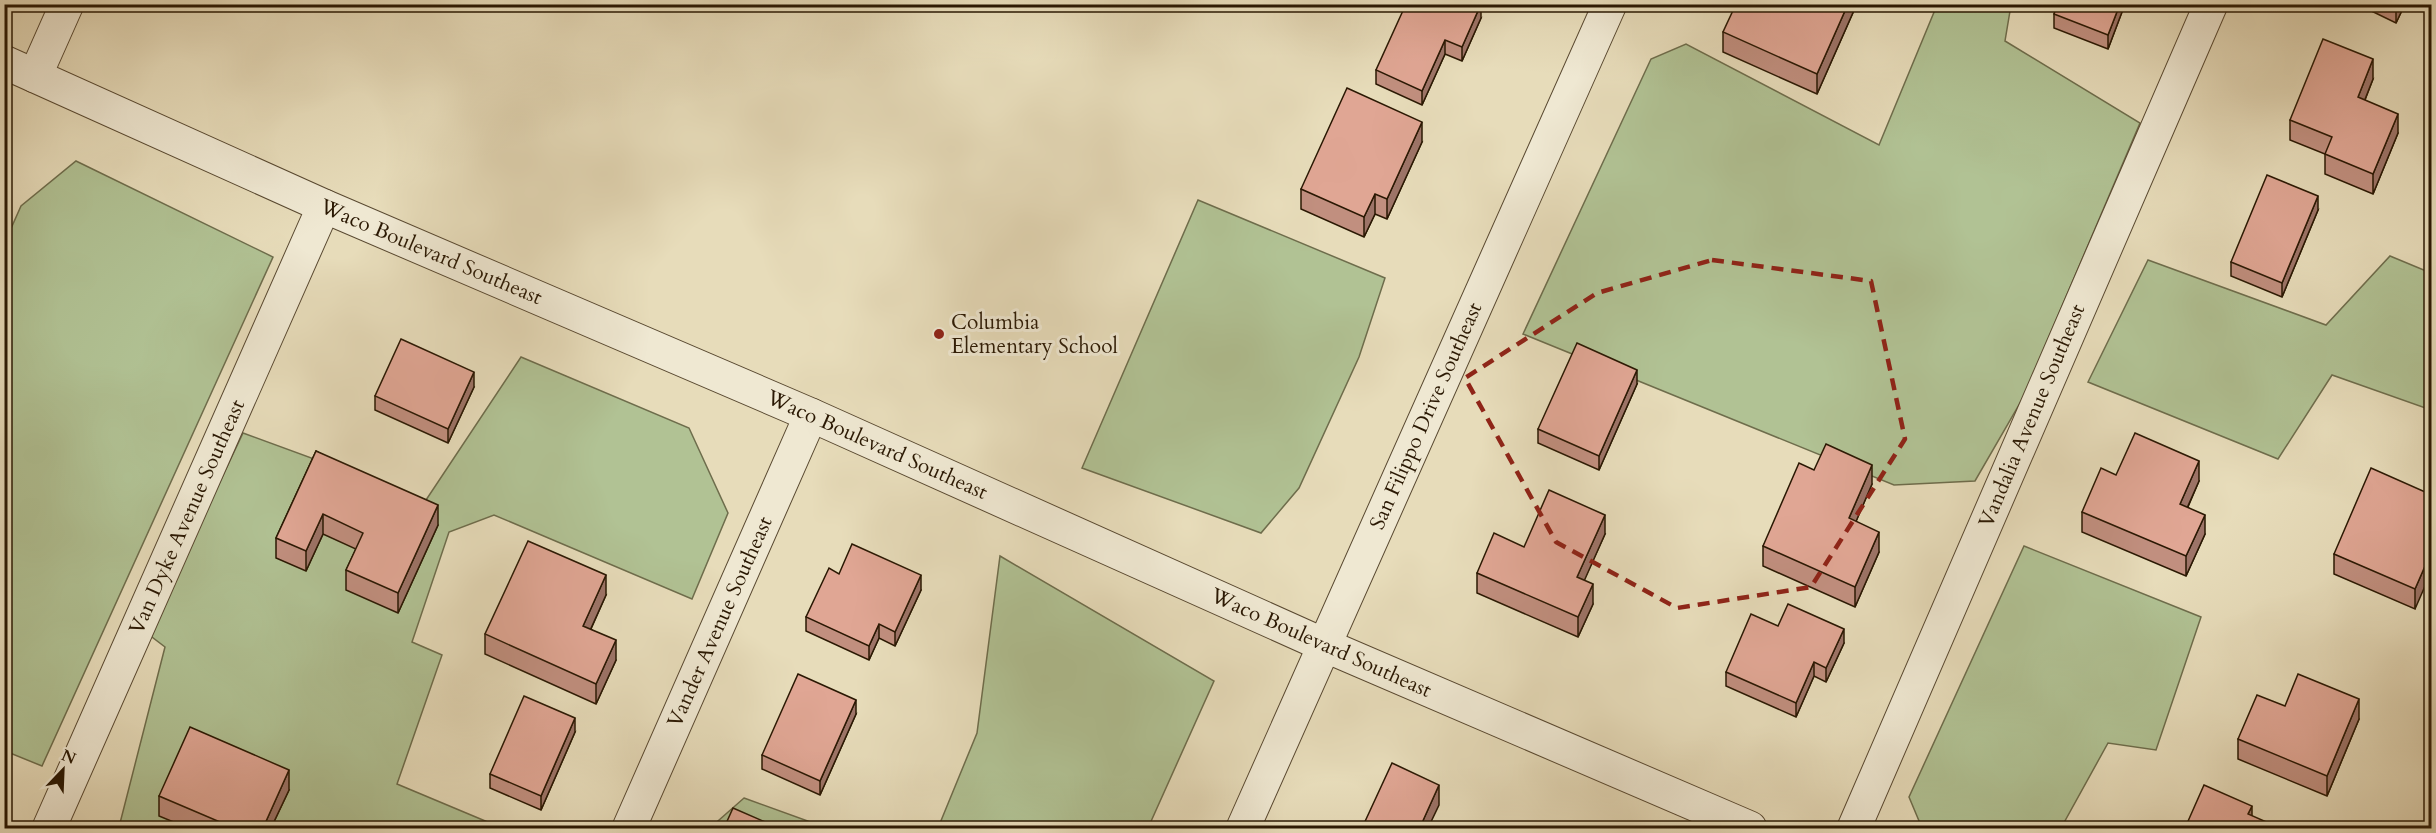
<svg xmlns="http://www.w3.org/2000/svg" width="2436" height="833" font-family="Cardo,serif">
<rect width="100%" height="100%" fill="#e7dcba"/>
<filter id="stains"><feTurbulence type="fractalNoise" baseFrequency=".00333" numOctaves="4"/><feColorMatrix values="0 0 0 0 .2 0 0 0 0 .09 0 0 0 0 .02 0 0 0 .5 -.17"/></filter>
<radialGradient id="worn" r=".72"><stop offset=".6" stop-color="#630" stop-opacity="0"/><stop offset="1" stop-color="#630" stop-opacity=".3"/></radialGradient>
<g fill="#b1c294" stroke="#6e6d4c" stroke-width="1.5">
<polygon points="1937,5 2011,5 2005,41 2140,123 2023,398 1975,481 1894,485 1523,334 1651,59 1686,44 1879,145"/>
<polygon points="76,161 273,257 42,766 5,751 5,242 21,206"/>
<polygon points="1198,200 1385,278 1359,357 1299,488 1261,533 1082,468"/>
<polygon points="2390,256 2431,273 2431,410 2332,375 2278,459 2088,382 2148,260 2326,325"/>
<polygon points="521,357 689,428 728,513 692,599 494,515 449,532 412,642 442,655 397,784 502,828 119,827 165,647 148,634 243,433 426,500"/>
<polygon points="2024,546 2201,617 2156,750 2108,743 2061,828 1922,828 1909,797"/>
<polygon points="1000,556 1214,681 1148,828 938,828 977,733"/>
<polygon points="744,798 827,828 710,828"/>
</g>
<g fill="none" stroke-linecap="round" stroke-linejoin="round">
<defs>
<g id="minor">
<polyline points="4,62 324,206 811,415 1324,645 1750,828"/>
<polyline points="35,76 67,4"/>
<polyline points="49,828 324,206"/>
<polyline points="629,828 811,415"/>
<polyline points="1243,828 1610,4"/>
<polyline points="1854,828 2211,4"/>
</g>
</defs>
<use href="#minor" stroke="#594931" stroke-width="35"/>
<use href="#minor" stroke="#efe8d2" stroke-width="33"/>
</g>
<g fill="#c18f7f" stroke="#2a1803" stroke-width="1.5">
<polygon points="1855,4 1855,8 1817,94 1723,52 1723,32"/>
<polygon points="2125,4 2108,49 2054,28 2054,14"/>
<polygon points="2357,4 2405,4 2396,23"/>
<polygon points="1481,18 1462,61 1445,54 1422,105 1376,84 1376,70"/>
<polygon points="2373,79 2365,100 2398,133 2373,194 2325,174 2325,154 2290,140 2290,120"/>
<polygon points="1422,142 1387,219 1375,214 1364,237 1301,209 1301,189"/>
<polygon points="2318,210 2282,297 2231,276 2231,262"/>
<polygon points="1637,384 1599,470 1538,443 1538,429"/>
<polygon points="474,387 448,443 375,410 375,396"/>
<polygon points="316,451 438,525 398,613 346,590 346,570 356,549 323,534 306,571 276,558 276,538"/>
<polygon points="1814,470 1872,484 1856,521 1879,552 1855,607 1763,566 1763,546"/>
<polygon points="2116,475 2199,481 2188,507 2205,534 2186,576 2082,532 2082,512"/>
<polygon points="2432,495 2415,609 2334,574 2334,554"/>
<polygon points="1605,534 1584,580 1593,604 1578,637 1477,593 1477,573 1524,547"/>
<polygon points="839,574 921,590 895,646 879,638 869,660 806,631 806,617"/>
<polygon points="606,595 591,629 616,660 596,704 485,654 485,634"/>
<polygon points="1778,626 1844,643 1826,682 1814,676 1796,717 1726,686 1726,672"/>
<polygon points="2285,706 2359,719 2327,796 2238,759 2238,739"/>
<polygon points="856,714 820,795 762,769 762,755"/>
<polygon points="575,732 541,810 490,788 490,774"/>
<polygon points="289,790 271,828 188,828 159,816 159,796"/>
</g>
<g fill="#9d7468" stroke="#2a1803" stroke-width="1.5">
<polygon points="1481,4 1481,18 1462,61 1462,47"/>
<polygon points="1848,4 1855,4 1855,8 1817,94 1817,74"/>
<polygon points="2120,4 2125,4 2108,49 2108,35"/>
<polygon points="2398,4 2405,4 2396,23 2396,9"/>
<polygon points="1445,40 1445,54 1422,105 1422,91"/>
<polygon points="2373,59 2373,79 2358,117 2358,97"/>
<polygon points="2398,114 2398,133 2373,194 2373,174"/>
<polygon points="1422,122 1422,142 1387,219 1387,199"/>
<polygon points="1375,194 1375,214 1364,237 1364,217"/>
<polygon points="2318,196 2318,210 2282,297 2282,283"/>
<polygon points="1637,370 1637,384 1599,470 1599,456"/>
<polygon points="474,372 474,387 448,443 448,429"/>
<polygon points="2199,461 2199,481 2180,524 2180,504"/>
<polygon points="1872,465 1872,484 1849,538 1849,518"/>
<polygon points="438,505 438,525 398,613 398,593"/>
<polygon points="323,514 323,534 306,571 306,551"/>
<polygon points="1605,515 1605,534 1577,597 1577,577"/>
<polygon points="2205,515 2205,534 2186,576 2186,556"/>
<polygon points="1879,532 1879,552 1855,607 1855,587"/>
<polygon points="2432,550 2432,570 2415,609 2415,589"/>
<polygon points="606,575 606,595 583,646 583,626"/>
<polygon points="921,575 921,590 895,646 895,632"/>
<polygon points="1593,584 1593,604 1578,637 1578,617"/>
<polygon points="879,624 879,638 869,660 869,646"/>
<polygon points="1844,629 1844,643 1826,682 1826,668"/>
<polygon points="616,640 616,660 596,704 596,684"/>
<polygon points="1814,662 1814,676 1796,717 1796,703"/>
<polygon points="2359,699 2359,719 2327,796 2327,776"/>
<polygon points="856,700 856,714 820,795 820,781"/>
<polygon points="575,718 575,732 541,810 541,796"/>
<polygon points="289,770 289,790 271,828 263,828"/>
<polygon points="1439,785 1439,805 1428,828 1421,825"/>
<polygon points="2252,806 2252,826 2248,814"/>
</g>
<g fill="#e0a694" stroke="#2a1803" stroke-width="1.5">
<polygon points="1406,4 1481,4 1462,47 1445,40 1422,91 1376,70"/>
<polygon points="1736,4 1848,4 1817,74 1723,32"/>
<polygon points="2057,4 2120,4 2108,35 2054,14"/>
<polygon points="2388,4 2398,4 2396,9"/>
<polygon points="2323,39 2373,59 2358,97 2398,114 2373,174 2325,154 2332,137 2290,120"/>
<polygon points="1347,88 1422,122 1387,199 1375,194 1364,217 1301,189"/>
<polygon points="2267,175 2318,196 2282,283 2231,262"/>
<polygon points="401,339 474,372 448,429 375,396"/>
<polygon points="1577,343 1637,370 1599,456 1538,429"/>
<polygon points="2135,433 2199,461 2180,504 2205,515 2186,556 2082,512 2101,468 2116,475"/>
<polygon points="1826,444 1872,465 1849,518 1879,532 1855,587 1763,546 1799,463 1814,470"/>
<polygon points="316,451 438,505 398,593 346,570 363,533 323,514 306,551 276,538"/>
<polygon points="2371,468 2432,495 2432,550 2415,589 2334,554"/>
<polygon points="1549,490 1605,515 1577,577 1593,584 1578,617 1477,573 1494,533 1524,547"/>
<polygon points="528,541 606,575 583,626 616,640 596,684 485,634"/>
<polygon points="852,544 921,575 895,632 879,624 869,646 806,617 829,568 839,574"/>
<polygon points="1788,604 1844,629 1826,668 1814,662 1796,703 1726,672 1751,614 1778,626"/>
<polygon points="798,674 856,700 820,781 762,755"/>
<polygon points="2298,674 2359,699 2327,776 2238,739 2257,695 2285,706"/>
<polygon points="524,696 575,718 541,796 490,774"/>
<polygon points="190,727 289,770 263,828 234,828 159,796"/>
<polygon points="1392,763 1439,785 1421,825 1428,828 1362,828"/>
<polygon points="2204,785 2252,806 2248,814 2280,828 2185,828"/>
<polygon points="733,808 779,828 724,828"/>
</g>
<path fill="none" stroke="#8f2418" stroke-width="4.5" stroke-dasharray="12 8" stroke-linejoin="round" d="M1712 260 1871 281 1905 439 1811 587 1677 608 1556 542 1465 378 1597 293Z"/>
<circle fill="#8f2418" stroke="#efe8d2" stroke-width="2" cx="939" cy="334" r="6"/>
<g text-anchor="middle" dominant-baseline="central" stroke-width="6" stroke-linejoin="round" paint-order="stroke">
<g font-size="21" fill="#2a1803" stroke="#efe8d2">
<text transform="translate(431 252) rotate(23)">Waco Boulevard Southeast</text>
<text transform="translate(1426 416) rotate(-66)">San Filippo Drive Southeast</text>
<text transform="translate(2032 416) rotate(-67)">Vandalia Avenue Southeast</text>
<text transform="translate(877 445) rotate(24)">Waco Boulevard Southeast</text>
<text transform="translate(187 517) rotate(-66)">Van Dyke Avenue Southeast</text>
<text transform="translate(720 622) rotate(-66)">Vander Avenue Southeast</text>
<text transform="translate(1321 643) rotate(24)">Waco Boulevard Southeast</text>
</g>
<g font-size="21" fill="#2a1803" stroke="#efe8d2" text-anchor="start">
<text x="951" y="322">Columbia<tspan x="951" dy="24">Elementary School</tspan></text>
</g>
</g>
<rect width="2436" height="833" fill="none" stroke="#e7dcba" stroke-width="24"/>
<rect x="6" y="6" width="2424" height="821" fill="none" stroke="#2a1803" stroke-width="3"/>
<rect x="12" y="12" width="2412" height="809" fill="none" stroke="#2a1803" stroke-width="1.5"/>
<g transform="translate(63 770) rotate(23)" stroke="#efe8d2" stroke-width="4.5" paint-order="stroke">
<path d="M0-4.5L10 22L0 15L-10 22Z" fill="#2a1803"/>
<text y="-9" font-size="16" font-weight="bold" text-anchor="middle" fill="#2a1803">N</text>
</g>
<rect width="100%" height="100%" filter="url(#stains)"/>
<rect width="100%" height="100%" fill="url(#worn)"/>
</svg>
